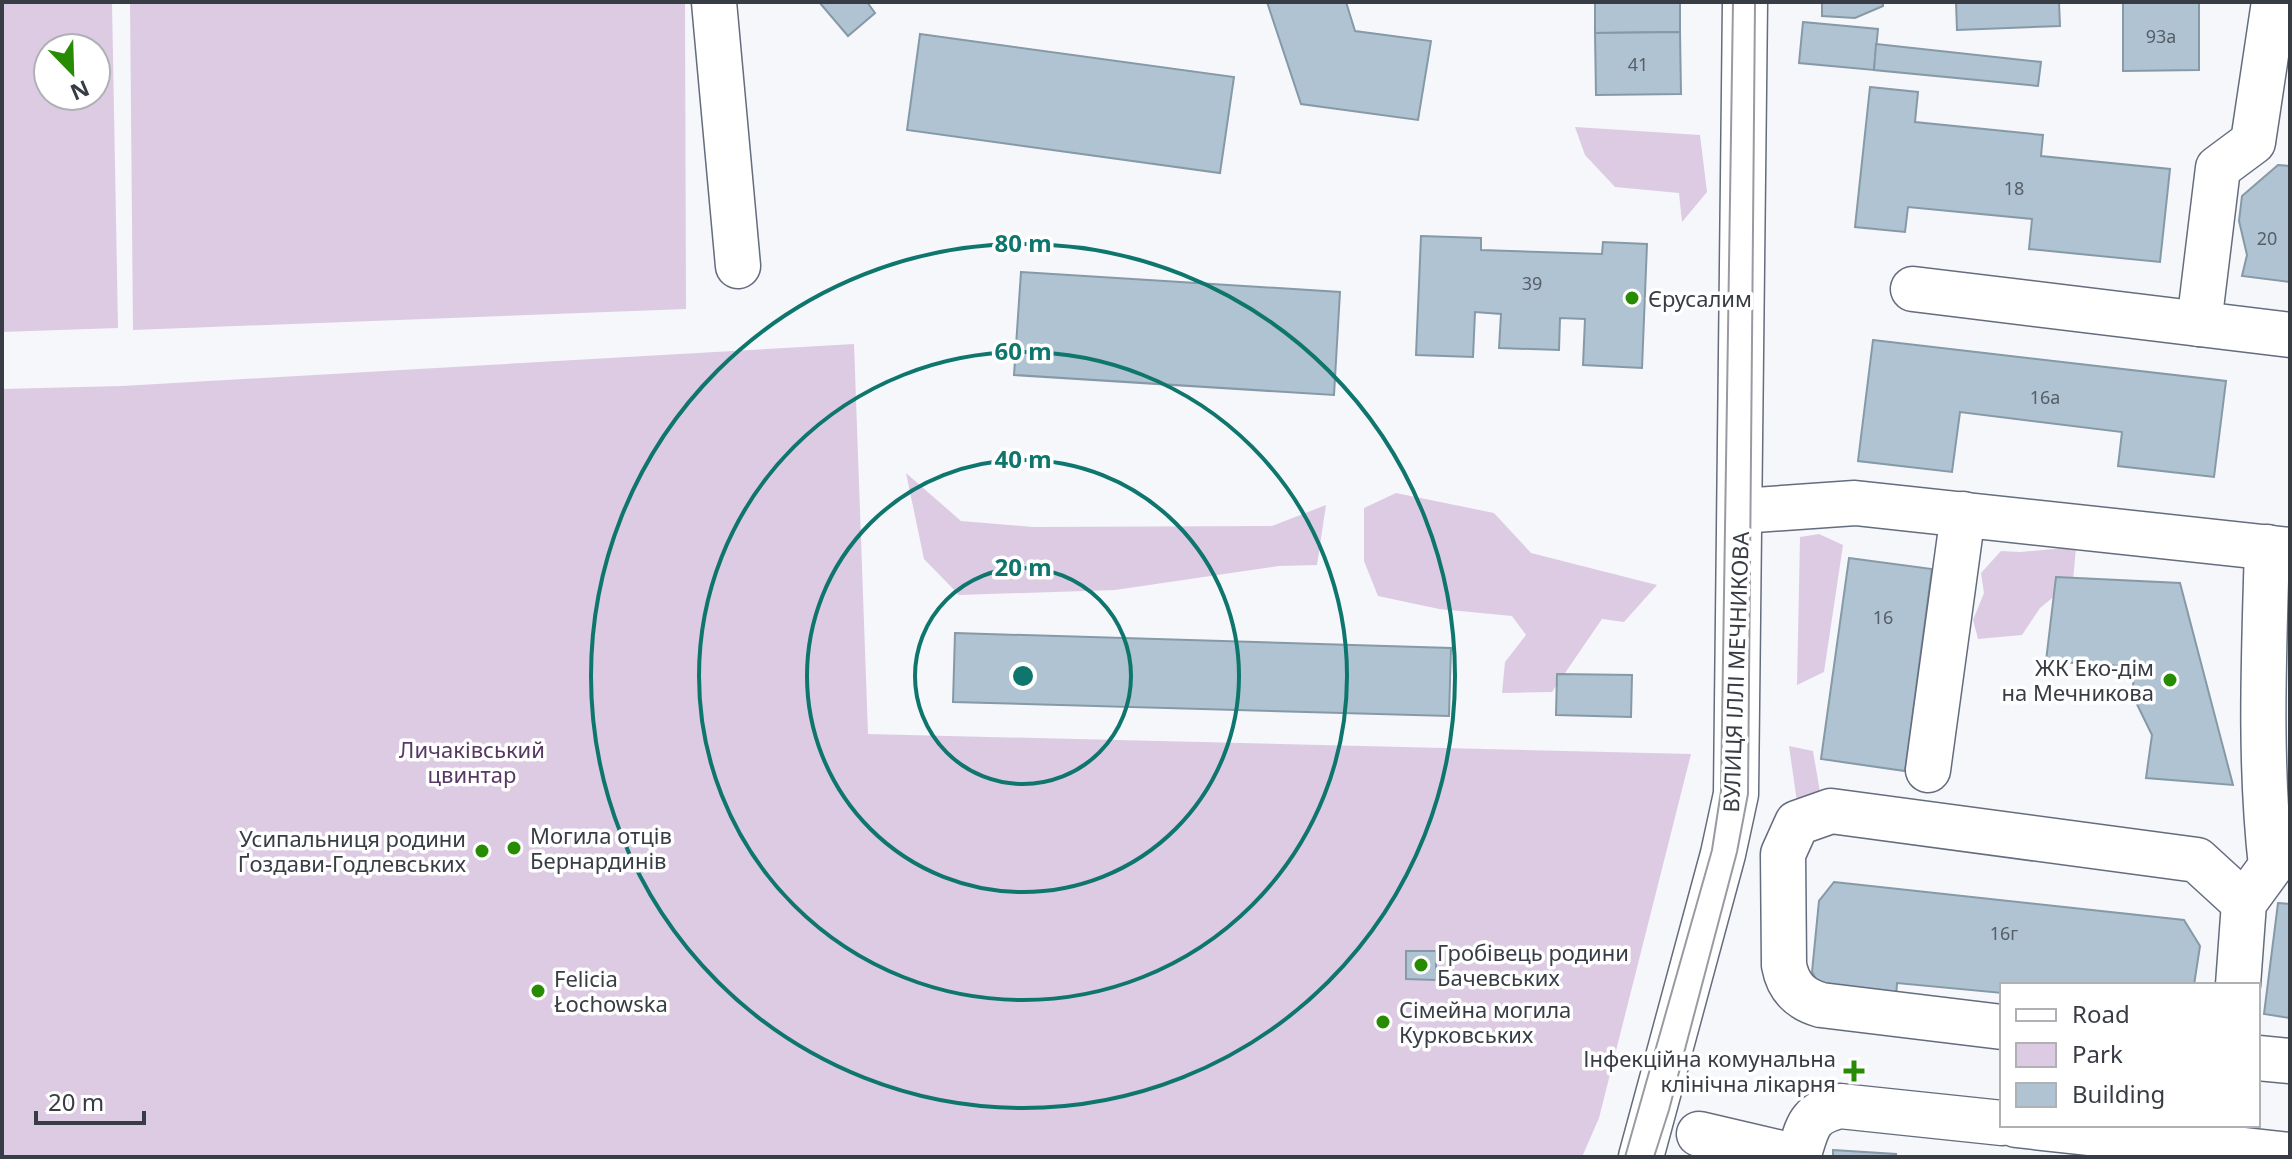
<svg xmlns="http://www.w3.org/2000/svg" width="2292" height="1159" font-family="'Noto Sans',sans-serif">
<rect width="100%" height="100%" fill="#f5f7fb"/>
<g fill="#ddcbe4" fill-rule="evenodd">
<path d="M2 2H112L118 328 2 332ZM96 48V96H48V48Z"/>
<polygon points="130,2 685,2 686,309 133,330"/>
<polygon points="1575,127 1700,135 1707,192 1682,222 1679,193 1615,187 1585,155"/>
<polygon points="854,344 868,734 1691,754 1599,1118 1582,1157 2,1157 2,389 122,386"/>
<polygon points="906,473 961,521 1033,527 1272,526 1326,505 1317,565 1279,566 1115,590 959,595 924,559"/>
<polygon points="1396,493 1494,513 1531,553 1657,585 1624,622 1602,619 1552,692 1502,693 1505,662 1526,635 1512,616 1439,609 1378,596 1364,561 1364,508"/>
<polygon points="1819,534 1843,545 1824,672 1797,685 1800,537"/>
<polygon points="2076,547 2073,581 2040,608 2022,635 1978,639 1973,620 1984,593 1981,573 2001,551 2020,552"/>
<polygon points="1789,746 1813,751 1821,798 1799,816"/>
</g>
<g fill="#b0c3d2" stroke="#8699a7" stroke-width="2">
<polygon points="819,2 867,2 875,13 848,36"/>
<polygon points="1267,2 1346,2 1355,31 1431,41 1418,120 1301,104"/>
<polygon points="1595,2 1680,2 1680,32 1595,33"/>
<polygon points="1822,2 1883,2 1883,6 1855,18 1822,16"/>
<polygon points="1956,2 2059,2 2060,26 1957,30"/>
<polygon points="2123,2 2199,2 2199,70 2123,71"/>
<polygon points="1803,22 1878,29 1874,70 1799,63"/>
<polygon points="1680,32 1681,94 1596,95 1595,33"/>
<polygon points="920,34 1234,77 1220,173 907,130"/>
<polygon points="1876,44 2041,62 2038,86 1874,70"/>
<polygon points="1870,87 1918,92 1915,122 2043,135 2041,156 2170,169 2160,262 2029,249 2032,219 1908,207 1905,232 1855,227"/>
<polygon points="2278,165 2290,166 2290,282 2242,276 2247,255 2239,221 2242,196"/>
<polygon points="1421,236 1481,238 1481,250 1602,254 1603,242 1647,244 1642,368 1583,365 1585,319 1560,318 1559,350 1499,348 1501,314 1475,312 1473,357 1416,355"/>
<polygon points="1021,272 1340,292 1334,395 1014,375"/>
<polygon points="1873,340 2226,381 2214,477 2118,466 2122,432 1960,412 1952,472 1858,461"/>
<polygon points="1849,558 1932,569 1905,771 1821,759"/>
<polygon points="2056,577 2180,583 2233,785 2146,778 2152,735 2132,694 2135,667 2046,661"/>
<polygon points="955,633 1451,648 1449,716 953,702"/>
<polygon points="1557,674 1632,675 1631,717 1556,715"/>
<polygon points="1834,882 2184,920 2200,946 2194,985 2002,985 2002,993 1897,983 1896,999 1822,990 1812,972 1819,901"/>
<polygon points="2278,903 2290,904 2290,1018 2264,1014"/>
<polygon points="1406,951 1436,951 1436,980 1406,979"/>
<polygon points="1833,1150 1896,1154 1896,1157 1833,1157"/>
</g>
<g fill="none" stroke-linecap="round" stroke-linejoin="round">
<defs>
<g id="minor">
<polyline points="714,2 738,266"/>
<polyline points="1913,289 2290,335"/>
<polyline points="2199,324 2218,168 2253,142 2274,2"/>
<polyline points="1741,511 1855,503 2290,550"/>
<polyline points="1928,770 1963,514"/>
<path d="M2238 985 2244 903 2271 866C2259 760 2264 654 2267 547"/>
<path d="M2002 1027 1821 1005C1800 999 1788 987 1784 965L1783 854 1797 823 1831 811 2197 860 2244 903"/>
<polyline points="2258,1058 2290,1061"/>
<polyline points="2016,1125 2290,1155"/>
<path d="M1699 1134 1798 1157C1808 1127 1807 1114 1840 1106L2002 1123"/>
</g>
<polyline id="major" points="1641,1157 1723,854 1736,794 1745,2"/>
</defs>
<use href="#minor" stroke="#646c7d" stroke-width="47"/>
<use href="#major" stroke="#646c7d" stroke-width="47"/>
<use href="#minor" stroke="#fff" stroke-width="44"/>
<use href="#major" stroke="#fff" stroke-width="44"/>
<g stroke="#989ba1" stroke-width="2">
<polyline points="1625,1157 1712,850 1721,791 1733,2"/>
<polyline points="1654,1157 1669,1110 1737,852 1748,794 1755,2"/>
</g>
</g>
<g fill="none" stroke="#0f766e" stroke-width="4">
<circle cx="1023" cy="676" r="108"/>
<circle cx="1023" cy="676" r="216"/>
<circle cx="1023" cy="676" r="324"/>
<circle cx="1023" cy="676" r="432"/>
</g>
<g fill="#278c04" stroke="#fff" stroke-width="3">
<circle cx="1632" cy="298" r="8"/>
<circle cx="2170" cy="680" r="8"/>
<circle cx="514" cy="848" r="8"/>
<circle cx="482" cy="851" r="8"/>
<circle cx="1421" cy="965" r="8"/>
<circle cx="538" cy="991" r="8"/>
<circle cx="1383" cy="1022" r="8"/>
<path d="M1850 1059h8v8h8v8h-8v8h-8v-8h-8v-8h8z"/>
</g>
<g text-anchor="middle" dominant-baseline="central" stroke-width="7" stroke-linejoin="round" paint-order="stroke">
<g font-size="18" fill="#565e68">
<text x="2161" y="36">93а</text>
<text x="1638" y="64">41</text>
<text x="2014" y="188">18</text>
<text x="2267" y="238">20</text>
<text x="1532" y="283">39</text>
<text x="2045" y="397">16а</text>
<text x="1883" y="617">16</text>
<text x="2004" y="933">16г</text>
</g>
<g font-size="22" fill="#383c44" stroke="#fff" text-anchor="start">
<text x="1648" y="298">Єрусалим</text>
<text x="2154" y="667" text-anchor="end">ЖК Еко-дім<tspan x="2154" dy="25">на Мечникова</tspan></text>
<text x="530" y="835">Могила отців<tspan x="530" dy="25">Бернардинів</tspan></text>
<text x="466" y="838" text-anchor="end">Усипальниця родини<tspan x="466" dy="25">Ґоздави-Годлевських</tspan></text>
<text x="1437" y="952">Гробівець родини<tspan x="1437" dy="25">Бачевських</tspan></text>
<text x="554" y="978">Felicia<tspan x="554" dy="25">Łochowska</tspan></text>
<text x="1399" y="1009">Сімейна могила<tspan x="1399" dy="25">Курковських</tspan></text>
<text x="1836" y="1058" text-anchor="end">Інфекційна комунальна<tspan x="1836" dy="25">клінічна лікарня</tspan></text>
</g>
<g font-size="22" fill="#383c44" stroke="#fff">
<text transform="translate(1735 672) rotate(-88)">ВУЛИЦЯ ІЛЛІ МЕЧНИКОВА</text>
</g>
<g font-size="22" fill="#573863" stroke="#fff">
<text x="472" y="749">Личаківський<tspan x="472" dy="25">цвинтар</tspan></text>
</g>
</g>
<circle cx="1023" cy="676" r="12" fill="#0f766e" stroke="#fff" stroke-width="4"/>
<g font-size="24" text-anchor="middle" font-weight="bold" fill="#0f766e" stroke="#fff" stroke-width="7" stroke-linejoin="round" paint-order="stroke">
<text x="1023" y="252">80 m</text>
<text x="1023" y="360">60 m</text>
<text x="1023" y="468">40 m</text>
<text x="1023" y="576">20 m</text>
</g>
<rect width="2292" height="1159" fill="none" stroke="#383c44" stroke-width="8"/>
<rect x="2000" y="983" width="260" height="144" fill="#ffffff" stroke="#afb1b4" stroke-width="2"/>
<rect x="2016" y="1009" width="40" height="12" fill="#ffffff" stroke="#afb1b4" stroke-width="2"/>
<text x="2072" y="1023" font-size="24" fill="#383c44">Road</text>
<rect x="2016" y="1043" width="40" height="24" fill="#ddcbe4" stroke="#afb1b4" stroke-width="2"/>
<text x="2072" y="1063" font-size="24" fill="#383c44">Park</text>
<rect x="2016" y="1083" width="40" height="24" fill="#b0c3d2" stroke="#afb1b4" stroke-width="2"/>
<text x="2072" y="1103" font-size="24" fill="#383c44">Building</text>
<g transform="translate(72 72) rotate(157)"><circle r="38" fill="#ffffff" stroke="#afb1b4" stroke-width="2"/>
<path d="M0-6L14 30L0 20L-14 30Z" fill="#278c04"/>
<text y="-12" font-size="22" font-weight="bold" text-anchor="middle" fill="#383c44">N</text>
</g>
<path d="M36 1111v12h108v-12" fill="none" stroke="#383c44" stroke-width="4"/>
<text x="48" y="1111" font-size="24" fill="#383c44" stroke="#ffffff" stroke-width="6" paint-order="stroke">20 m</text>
</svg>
